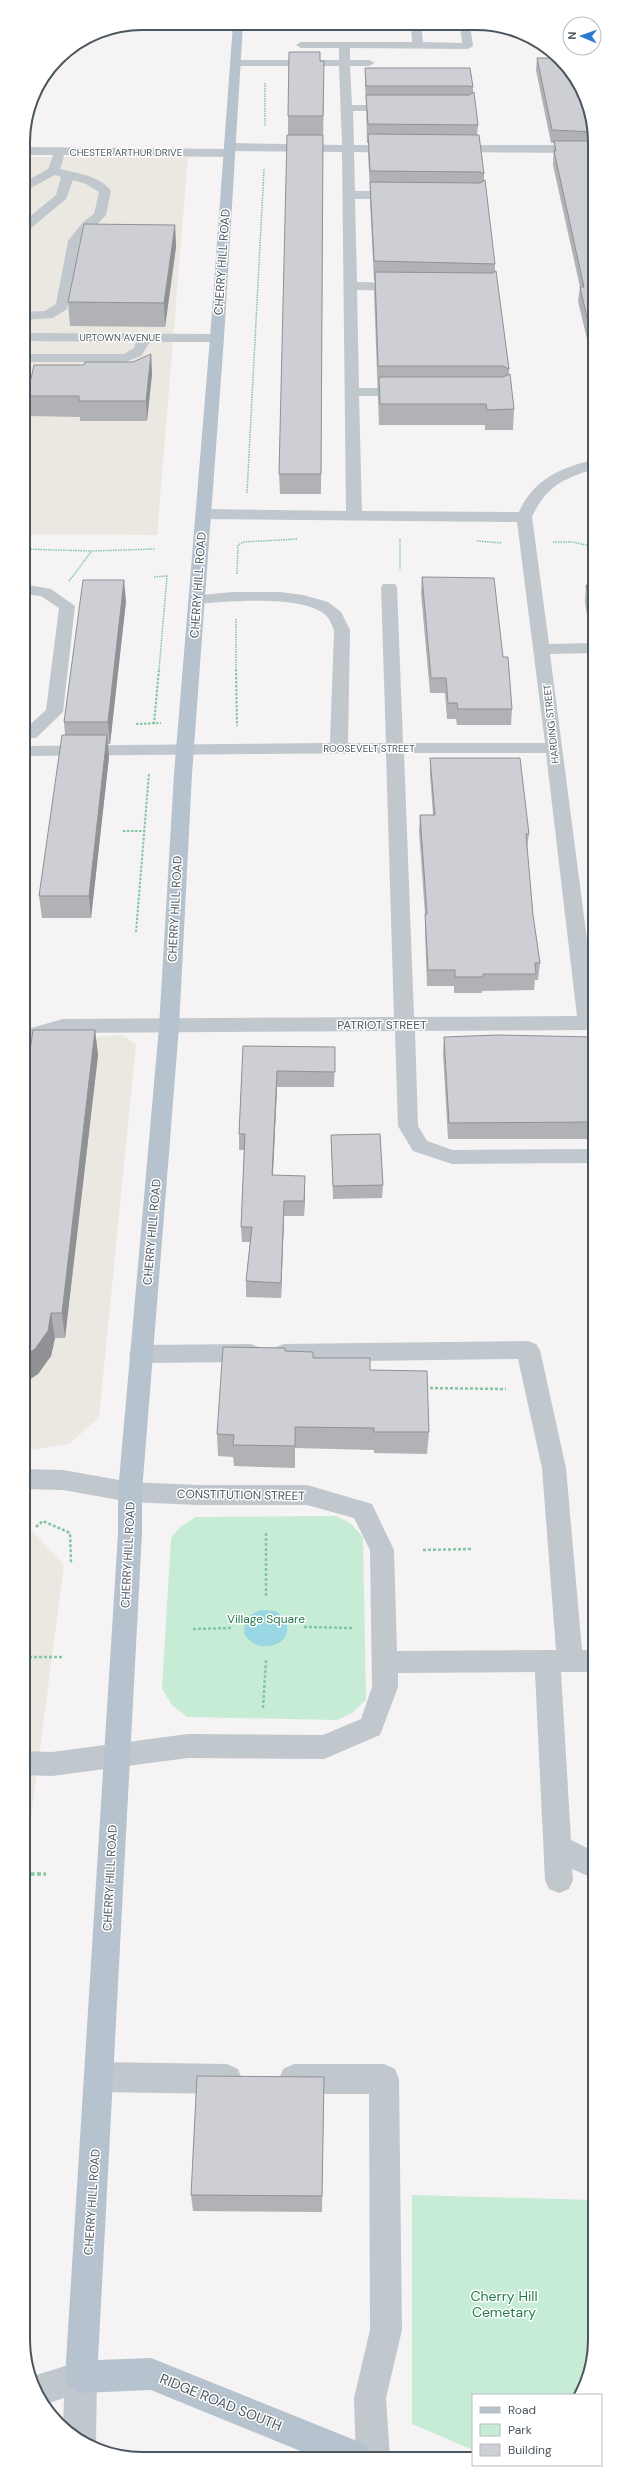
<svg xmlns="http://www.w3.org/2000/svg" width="618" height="2482" font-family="'DM Sans',sans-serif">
<rect width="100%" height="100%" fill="#f5f3f3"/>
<g fill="#eae8e1">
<polygon points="28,157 188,157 157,535 23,534 23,160"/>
<polygon points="122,1035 136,1044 99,1417 69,1444 24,1451 24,1052 73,1038"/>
<polygon points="24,1531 33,1532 64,1565 24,1871"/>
</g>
<g fill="#c7ecd5">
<polygon points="336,1516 350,1523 363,1537 366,1700 352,1713 337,1720 187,1717 171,1704 162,1688 171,1538 180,1527 196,1517"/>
<path d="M412 2195 595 2200C595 2248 604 2357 580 2395H473V2450L412 2424Z"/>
</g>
<path fill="#99d7e4" d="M261 1610 276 1611 286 1620C295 1646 258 1656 245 1635 242 1622 249 1614 261 1610Z"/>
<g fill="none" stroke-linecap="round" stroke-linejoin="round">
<g stroke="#82c7a3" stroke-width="1.5" stroke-dasharray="1.5 1" stroke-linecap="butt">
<polyline points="265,83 265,126"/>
<polyline points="247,493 264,169"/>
<polyline points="400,539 400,570"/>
<polyline points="477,541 502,543"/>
<polyline points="553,542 573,542 594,547"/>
<polyline points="23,549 91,551 155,549"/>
<polyline points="237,574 238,545 244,542 297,539"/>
<polyline points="154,577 167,576 159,670"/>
<polyline points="69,581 91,552"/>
<polyline points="236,619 236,670"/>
</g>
<g stroke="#82c7a3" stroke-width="2" stroke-dasharray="2.5 1.5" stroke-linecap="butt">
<polyline points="236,669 237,726"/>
<polyline points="136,724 161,723"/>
<polyline points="154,724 159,669"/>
<polyline points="123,831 144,831"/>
<polyline points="136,932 149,773"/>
<polyline points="24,982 28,956"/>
</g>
<g stroke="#82c7a3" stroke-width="2.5" stroke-dasharray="3 2" stroke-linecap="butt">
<polyline points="425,1388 506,1389"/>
<polyline points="36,1527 43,1521 70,1533 71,1563"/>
<polyline points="266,1533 266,1598"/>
<polyline points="423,1550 471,1549"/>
<polyline points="304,1627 353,1628"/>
<polyline points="193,1629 231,1628"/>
<polyline points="24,1657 63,1657"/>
<polyline points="263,1708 266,1660"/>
</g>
<polyline stroke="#82c7a3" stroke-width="3.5" stroke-dasharray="4 2.5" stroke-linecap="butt" points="24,1874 46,1874"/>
<g fill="#c0c7cd" fill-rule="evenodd">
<path d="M411 25H421L423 42 462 43 460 25H470L473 46 468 49 350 48V60H369L375 63 369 66H350L352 105H397L403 108 397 111H353L354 145H397L403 149 397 153 354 152 355 191H400L406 195 400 199H355L357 282 404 283 411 287 404 291 357 290 359 388H407L414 392 407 396H359L362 511 519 512C533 480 561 467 594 460V469C563 479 546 486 532 517L549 644 594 643V653L550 654 594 994V1030L415 1031 418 1126 427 1141 453 1150 594 1149V1163L452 1164 413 1151 398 1126 395 1031 63 1033 24 1044V1030L63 1019 394 1017 386 753 23 756V746L330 743 334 630C332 626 331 622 329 619 311 593 225 602 197 604L189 599 191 596 233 592H280L303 595 328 602 341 612 350 630 348 743H386L381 587 383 584H395L397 587 403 743H545L517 522 203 519 195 514 203 509 346 511 342 152 233 151V156L229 157 63 155 64 157 60 169C76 173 101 176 111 191L106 215 80 242 67 309 53 318 23 320V312L45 311 56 304 68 241 83 222 94 214 99 192 86 184 73 180 66 199 31 228 27 235 23 236V222L56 195 61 177 55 175 23 192V183L48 169 53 155H23V147L226 149V144L230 143 342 145 339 66H235L229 63 235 60H339V48H301L296 45 301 42H412ZM404 753H546L577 1016 414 1017Z"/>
<polygon points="451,145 594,145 594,153 447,152 445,149"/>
<polygon points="23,333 217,334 224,338 217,342 150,342 141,356 125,362 23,362 23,354 124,354 134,348 136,342 23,341"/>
<polygon points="23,584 51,589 75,606 63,712 36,738 24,738 23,731 46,710 59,608 41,596 23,594"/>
<polygon points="528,1341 536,1344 540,1350 566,1468 582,1650 595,1650 595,1672 561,1672 571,1840 595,1852 595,1879 572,1869 573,1880 569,1889 559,1893 549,1889 545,1880 535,1672 398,1673 398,1687 380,1735 324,1759 188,1758 52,1776 24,1775 24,1751 52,1752 188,1734 323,1735 361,1719 372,1687 370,1550 354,1518 307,1505 198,1505 130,1502 63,1490 24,1489 24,1469 63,1470 130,1482 198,1485 307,1485 372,1504 394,1550 397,1651 556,1650 542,1468 518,1359 284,1362 276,1359 272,1353 276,1347 284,1344"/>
<polygon points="251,1344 259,1347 263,1353 259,1359 251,1362 141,1363 133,1360 129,1354 133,1348 141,1345"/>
<polygon points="99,2062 227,2064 238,2069 242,2079 238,2089 227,2094 99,2092 88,2087 84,2077 88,2067"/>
<polygon points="294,2064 384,2064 395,2069 399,2079 402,2330 386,2398 390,2458 356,2457 354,2398 370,2330 369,2094 294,2094 283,2089 279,2079 283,2069"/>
<polygon points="81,2361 92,2366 97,2377 96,2441 93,2447 83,2443 63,2428 64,2398 44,2405 35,2393 30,2377"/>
</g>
<polygon fill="#b6c3ce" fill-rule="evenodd" points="233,24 243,24 224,338 192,774 179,1027 142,1492 142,1533 98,2360 151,2358 367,2445 371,2458 315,2457 151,2390 81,2393 70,2388 65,2377 118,1533 118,1492 159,1027 174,774 210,338"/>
</g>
<g fill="#b0b2b6">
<polygon points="537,58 594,126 594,369 578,301 580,287 553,165 554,143 551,143 536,70"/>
<polygon points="365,68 470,68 473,87 473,93 478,125 477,135 484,174 484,181 495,264 495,272 509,369 509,374 514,409 513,430 485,430 485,425 379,425 374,292 375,281 374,281 370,201 370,190 368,153 368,143 367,143 366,104 365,86"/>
<polygon points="324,86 323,142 321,494 280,494 279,474 288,135 288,116"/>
<polygon points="175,225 176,247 165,327 70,326 68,302"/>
<polygon points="151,354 152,374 147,421 80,421 80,417 29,416 27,396 84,365 133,362"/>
<polygon points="422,577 503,657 512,709 511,725 457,725 456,719 447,719 445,693 430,693 421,593"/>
<polygon points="586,585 594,585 594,638 591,629 589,629 585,602"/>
<polygon points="126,601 110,744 108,744 109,757 91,918 42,918 39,896 65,735 64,722"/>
<polygon points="430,758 529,834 527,847 533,915 540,963 538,980 535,980 534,990 482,991 482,993 454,993 454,986 427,986 425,930 425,914 419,831 420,815 433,815 430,774"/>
<polygon points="95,1030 98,1055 65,1338 55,1338 51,1356 38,1374 24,1383 24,1091"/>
<polygon points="444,1037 594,1037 594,1139 448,1139 443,1053"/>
<polygon points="243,1046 335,1047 334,1087 277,1087 273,1175 305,1191 304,1216 284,1216 281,1298 246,1297 246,1281 250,1242 242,1242 241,1227 244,1150 239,1150 239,1134"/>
<polygon points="331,1135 383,1185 382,1198 333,1199"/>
<polygon points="285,1351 370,1370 429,1432 427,1454 374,1453 374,1450 295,1448 295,1468 234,1466 233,1457 218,1456 217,1434"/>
<polygon points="593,1549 594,1549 594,1603 593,1603 590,1570"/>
<polygon points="324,2077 322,2212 193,2211 191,2195"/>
</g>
<g fill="#909194">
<polygon points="175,225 176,247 165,327 164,303"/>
<polygon points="151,354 152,374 147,421 146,401"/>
<polygon points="124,580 126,601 110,744 108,722"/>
<polygon points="107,735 109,757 91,918 89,896"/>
<polygon points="95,1030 98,1055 65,1338 62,1313"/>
<polygon points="277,1071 277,1087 272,1191 272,1175"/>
<polygon points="305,1176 305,1191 304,1216 304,1201"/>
<polygon points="284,1201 284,1216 281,1298 281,1283"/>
<polygon points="51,1313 55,1338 51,1356 38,1374 24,1383 24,1356"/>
</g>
<g fill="#cdcfd4" stroke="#909194">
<polygon points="289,52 320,52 320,61 324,61 323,116 288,116"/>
<polygon points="537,58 559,58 565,63 583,89 594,126 594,132 552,130"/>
<polygon points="365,68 470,68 473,87 469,86 366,86"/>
<polygon points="474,92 478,125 368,124 366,95 469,95"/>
<polygon points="368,134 479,135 484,174 480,172 370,171"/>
<polygon points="287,135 323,135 321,474 279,474"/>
<polygon points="554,141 594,141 594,348 580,287 584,287 554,151 556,151"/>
<polygon points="485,180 495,264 374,261 370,182 480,183"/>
<polygon points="84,224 175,225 164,303 68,302"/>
<polygon points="496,271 509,369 503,366 378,366 375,272 492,273"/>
<polygon points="151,354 146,401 79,401 79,396 27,396 34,365 84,365 85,362 133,362"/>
<polygon points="510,374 514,409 487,410 486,404 380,404 379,377 503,377"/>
<polygon points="422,577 494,578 503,657 508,657 512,709 458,709 457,703 448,703 446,678 431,678"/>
<polygon points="83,580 124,580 108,722 64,722"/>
<polygon points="586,585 594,585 594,615 593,612 591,612"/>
<polygon points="62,735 107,735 89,896 39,896"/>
<polygon points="430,758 520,758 529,834 526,834 533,915 540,963 535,963 536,974 483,974 483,977 455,977 455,970 428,970 425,914 427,914 420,815 435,815"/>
<polygon points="33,1030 95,1030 62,1313 51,1313 48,1331 35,1349 24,1356 24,1091"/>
<polygon points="498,1035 594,1037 594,1122 449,1123 444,1037"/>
<polygon points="243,1046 335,1047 335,1072 277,1071 272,1175 305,1176 304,1201 284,1201 281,1283 246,1281 252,1227 241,1227 245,1134 239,1134"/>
<polygon points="380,1134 383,1185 333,1186 331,1135"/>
<polygon points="223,1347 285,1348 285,1351 313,1352 313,1358 370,1358 370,1370 427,1371 429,1432 374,1432 374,1428 295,1427 295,1446 233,1445 234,1435 217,1434"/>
<polygon points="593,1549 594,1549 594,1559"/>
<polygon points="197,2076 324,2077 322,2196 191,2195"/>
</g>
<g text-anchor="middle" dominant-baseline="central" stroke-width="3" stroke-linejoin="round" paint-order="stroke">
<g font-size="10" fill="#4c565e" stroke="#fff">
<text x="126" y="152">CHESTER ARTHUR DRIVE</text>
<text x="120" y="337">UPTOWN AVENUE</text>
<text transform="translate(551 724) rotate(-96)">HARDING STREET</text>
<text x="369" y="748">ROOSEVELT STREET</text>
</g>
<g font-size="12" fill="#4c565e" stroke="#fff">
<text transform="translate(222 262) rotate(-86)">CHERRY HILL ROAD</text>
<text transform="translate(198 585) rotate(-86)">CHERRY HILL ROAD</text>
<text transform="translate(175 909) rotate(-87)">CHERRY HILL ROAD</text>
<text x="382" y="1025">PATRIOT STREET</text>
<text transform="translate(152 1232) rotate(-85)">CHERRY HILL ROAD</text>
<text transform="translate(241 1495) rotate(1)">CONSTITUTION STREET</text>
<text transform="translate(128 1555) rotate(-87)">CHERRY HILL ROAD</text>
<text transform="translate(110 1878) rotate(-87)">CHERRY HILL ROAD</text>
<text transform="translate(92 2202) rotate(-86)">CHERRY HILL ROAD</text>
</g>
<g font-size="12" fill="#227a4c" stroke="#fff">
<text x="266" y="1619">Village Square</text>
</g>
<g font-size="14" fill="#227a4c" stroke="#fff">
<text x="504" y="2296">Cherry Hill<tspan x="504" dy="16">Cemetary</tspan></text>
</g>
<g font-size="14" fill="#4c565e" stroke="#fff">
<text transform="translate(221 2402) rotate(22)">RIDGE ROAD SOUTH</text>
</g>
</g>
<path d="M0 0H618V2482H0ZM142 30H476A112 112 0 0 1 588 142V2340A112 112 0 0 1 476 2452H142A112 112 0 0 1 30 2340V142A112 112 0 0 1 142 30Z" fill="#fff" fill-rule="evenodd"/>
<path fill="none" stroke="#4c565e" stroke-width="2" d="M142 30H476A112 112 0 0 1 588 142V2340A112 112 0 0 1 476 2452H142A112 112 0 0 1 30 2340V142A112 112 0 0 1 142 30Z"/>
<rect x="472" y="2394" width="130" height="72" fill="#ffffff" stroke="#b7bbbf"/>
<rect x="480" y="2407" width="20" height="6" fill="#b6c3ce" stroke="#b7bbbf"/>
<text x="508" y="2414" font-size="12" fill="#4c565e">Road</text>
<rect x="480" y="2424" width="20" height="12" fill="#c7ecd5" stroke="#b7bbbf"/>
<text x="508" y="2434" font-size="12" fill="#4c565e">Park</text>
<rect x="480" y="2444" width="20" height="12" fill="#cdcfd4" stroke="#b7bbbf"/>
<text x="508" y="2454" font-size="12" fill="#4c565e">Building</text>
<g transform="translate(582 36) rotate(272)"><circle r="19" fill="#ffffff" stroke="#b7bbbf"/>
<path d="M0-3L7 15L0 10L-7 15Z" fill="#2f7bd3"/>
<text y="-6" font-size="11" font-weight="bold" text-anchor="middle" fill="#4c565e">N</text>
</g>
</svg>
